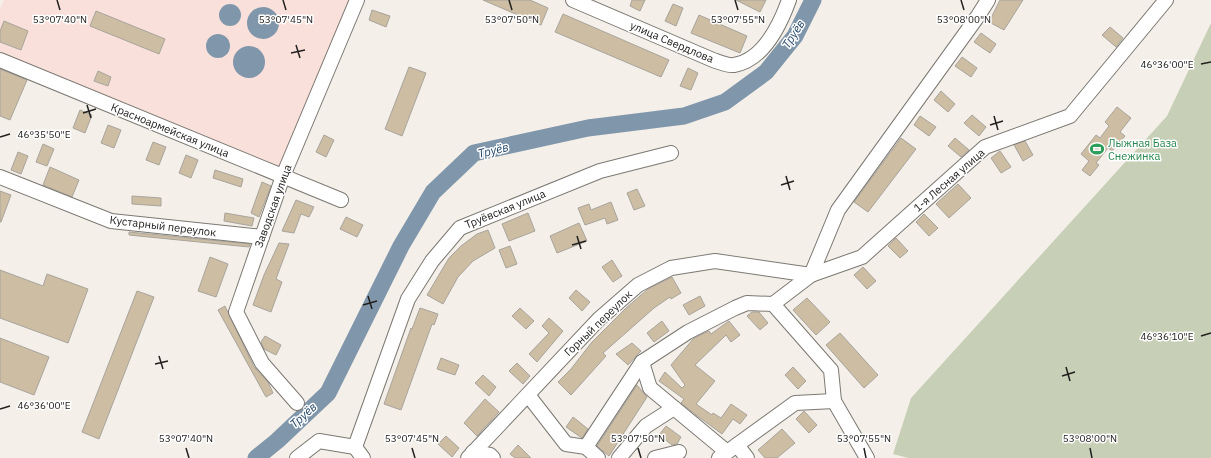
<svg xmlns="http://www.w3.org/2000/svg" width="1211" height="458" font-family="'IBM Plex Sans',sans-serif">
<rect width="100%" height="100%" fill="#f4f0e9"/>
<polygon fill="#fae0db" points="4,0 349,0 279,166 0,52 0,9"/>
<polygon fill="#c7cfb6" points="1211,23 1211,458 908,458 893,454 911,398 1167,116"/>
<g fill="#8096ab">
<circle cx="230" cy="15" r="11"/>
<circle cx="263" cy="23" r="16"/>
<circle cx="218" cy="46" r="12"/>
<circle cx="249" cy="62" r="16"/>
</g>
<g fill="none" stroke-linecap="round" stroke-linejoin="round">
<polyline stroke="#8096ab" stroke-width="17" points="256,458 277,441 328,393 401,246 433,192 474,153 588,128 684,116 725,102 766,72 795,36 813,0"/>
</g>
<g fill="#cdbda2" stroke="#a8a49d">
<polygon points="483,0 530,0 548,8 541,25"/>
<polygon points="632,0 645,0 640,11 630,6"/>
<polygon points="736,0 766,0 760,12"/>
<polygon points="1000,0 1023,0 1004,30 989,22"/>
<polygon points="673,4 683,8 676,26 665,21"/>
<polygon points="372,10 390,16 386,27 369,20"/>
<polygon points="96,11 165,39 159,54 90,26"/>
<polygon points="563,14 669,60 661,77 555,32"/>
<polygon points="699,15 747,36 740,53 691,33"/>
<polygon points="4,21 28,31 21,50 0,42 0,31"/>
<polygon points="1110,27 1123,38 1116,47 1102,35"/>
<polygon points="981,33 996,44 990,53 974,42"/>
<polygon points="962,57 977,68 971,77 955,66"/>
<polygon points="409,67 426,73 402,136 385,129"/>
<polygon points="688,68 698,73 691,90 680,86"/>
<polygon points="0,69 27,80 10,120 0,116"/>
<polygon points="98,71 111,77 108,86 94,81"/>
<polygon points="941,91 955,104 948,112 934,100"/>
<polygon points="1117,107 1131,118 1120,132 1125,136 1112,151 1108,148 1096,163 1099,165 1090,176 1082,170 1089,161 1081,154 1096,135 1100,138 1109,126 1105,122"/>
<polygon points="80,110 92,115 85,133 73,128"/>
<polygon points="972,115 986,127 979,136 964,123"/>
<polygon points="920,116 936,127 929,136 914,125"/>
<polygon points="108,125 121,130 114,148 101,143"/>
<polygon points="324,135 334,140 326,157 316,152"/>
<polygon points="901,138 916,149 868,212 854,202"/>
<polygon points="955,138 969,150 961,157 948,146"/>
<polygon points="1025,141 1033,155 1023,161 1014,145"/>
<polygon points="153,142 166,147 159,165 146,160"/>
<polygon points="43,144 54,149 47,166 36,162"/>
<polygon points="1000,151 1011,167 1001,173 991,158"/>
<polygon points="18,152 28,156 21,174 11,170"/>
<polygon points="186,155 198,160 191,178 179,173"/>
<polygon points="50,167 79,180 72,197 43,185"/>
<polygon points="215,170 243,179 241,187 213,178"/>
<polygon points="262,182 271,186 259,217 251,213"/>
<polygon points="958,184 971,198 949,218 936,204"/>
<polygon points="637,189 645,206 634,210 627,193"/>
<polygon points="0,191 11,195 1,222 0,222"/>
<polygon points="132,196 161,198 161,206 132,204"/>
<polygon points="296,200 314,207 309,217 301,214 294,233 282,231"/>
<polygon points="611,202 618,220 607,224 605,218 585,225 578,208 589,204 591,210"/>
<polygon points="225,213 254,218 252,226 224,221"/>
<polygon points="528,213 535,231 509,241 502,224"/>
<polygon points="924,214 938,228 929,236 916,222"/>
<polygon points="346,217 363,225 357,237 340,229"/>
<polygon points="579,223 587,241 557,253 550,236"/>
<polygon points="488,230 495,248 473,261 458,277 443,304 427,295 449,258 461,246 477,234"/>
<polygon points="129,232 250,244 249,247 129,235"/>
<polygon points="896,238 908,251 900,258 888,246"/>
<polygon points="279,243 289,244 276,279 282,282 271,312 253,305 264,275"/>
<polygon points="510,246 517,264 506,268 499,250"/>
<polygon points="210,257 228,264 216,297 198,291"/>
<polygon points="612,260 622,276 613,282 602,267"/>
<polygon points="863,267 876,281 867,289 854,275"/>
<polygon points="0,270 43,286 47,274 88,289 68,343 0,318"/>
<polygon points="672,277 681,293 671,299 670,297 654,308 603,353 606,356 571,395 558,382 571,369 592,342 626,308 648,289"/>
<polygon points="576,290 590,302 582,311 569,298"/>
<polygon points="137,291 154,297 99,439 82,432"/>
<polygon points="700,296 705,306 689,315 683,305"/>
<polygon points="807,298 830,322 816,335 793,310"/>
<polygon points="225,306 254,367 268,382 273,393 266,397 218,310"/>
<polygon points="420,308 438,314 434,325 432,324 401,410 384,404 411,328 412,329"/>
<polygon points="520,308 534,321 526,329 512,316"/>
<polygon points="752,312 759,312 768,323 760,330 747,316"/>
<polygon points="549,318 563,331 537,362 529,354 549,333 542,326"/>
<polygon points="662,321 669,331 654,342 647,333"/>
<polygon points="729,321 740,335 731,342 726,335 695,365 715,381 696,404 712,415 713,413 721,418 731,404 747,415 740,424 733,419 722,434 696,415 681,403 684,399 659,381 665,372 682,388 685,385 671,365 694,338 709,331 711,334"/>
<polygon points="840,333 878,375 864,388 826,345"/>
<polygon points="265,336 281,345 276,355 264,349 261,342"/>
<polygon points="0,338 49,357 34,395 0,382"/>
<polygon points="632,343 641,351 628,365 616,354"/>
<polygon points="441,358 459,365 455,375 437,369"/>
<polygon points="517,363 530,376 523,384 509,371"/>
<polygon points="793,367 806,381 798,389 785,375"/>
<polygon points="483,375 496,387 489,396 475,383"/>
<polygon points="637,385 647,397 609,456 597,446"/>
<polygon points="485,399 499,412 477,436 464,423"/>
<polygon points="804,411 817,425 809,433 796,419"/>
<polygon points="573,417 588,429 582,438 566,427"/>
<polygon points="666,426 681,437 677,444 672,445 659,435"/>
<polygon points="782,429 795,443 777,458 765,458 758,450"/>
<polygon points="446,436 459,448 452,457 438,444"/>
<polygon points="518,445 531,458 515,458 510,454"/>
</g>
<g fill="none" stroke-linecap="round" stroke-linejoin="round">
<defs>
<g id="minor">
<path d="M573 0 713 60C719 62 728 66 734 65 764 60 780 25 789 0"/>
<polyline points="988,0 978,16 838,210 811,275 862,257 985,147 1070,116 1166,0"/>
<polyline points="0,60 341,200"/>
<polyline points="0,177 111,221 262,237"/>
<polyline points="811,275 773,304 831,370 834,401"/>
<polyline points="642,362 650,388 727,452"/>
<polyline points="528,395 566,444 586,447 642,362 688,332 735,308 747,303 773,304"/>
<polyline points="297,403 262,363 236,312 283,176 357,0"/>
<polyline points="737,445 747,458"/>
<polyline points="355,447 408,299 432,261 460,228 600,171 671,153"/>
<polyline points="355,447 363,458"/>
<polyline points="586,447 598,458"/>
<polyline points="473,452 490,455 493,458"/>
<polyline points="297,458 319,441 355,447"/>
<polyline points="468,458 599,319 638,285 671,268 715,261 811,275"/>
<polyline points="619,458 646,426 674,408"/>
<polyline points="655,458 679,452"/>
<polyline points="719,458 795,403 834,401 867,458"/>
</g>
</defs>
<use href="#minor" stroke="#7c7872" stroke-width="16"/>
<use href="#minor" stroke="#fff" stroke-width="14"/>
</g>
<path fill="none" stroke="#23211f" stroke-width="1.5" d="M57 0 60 10M283 0 286 10M509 0 512 10M735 0 738 10M961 0 964 10M296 45 300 58M291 53 305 50M1201 64 1211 62M87 105 91 118M83 113 96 109M994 116 998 130M990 125 1003 121M0 137 10 134M786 176 790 190M781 185 794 181M577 236 581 249M572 245 586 241M368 296 372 309M363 305 377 301M1201 336 1211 333M159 356 163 369M155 364 168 361M1066 367 1070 381M1062 376 1075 372M0 409 10 406M186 448 189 458M412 448 415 458M638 448 641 458M864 448 866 458M1090 448 1092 458"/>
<defs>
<symbol id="stadium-bare" viewBox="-9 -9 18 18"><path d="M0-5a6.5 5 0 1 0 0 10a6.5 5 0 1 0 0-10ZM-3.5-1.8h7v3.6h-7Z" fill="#2e9e5b" stroke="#fff" stroke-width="2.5" paint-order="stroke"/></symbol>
</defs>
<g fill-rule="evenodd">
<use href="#stadium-bare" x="1087" y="139" width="20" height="20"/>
</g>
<g text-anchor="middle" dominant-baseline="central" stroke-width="3" stroke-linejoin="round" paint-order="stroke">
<g font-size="11" fill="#23211f" stroke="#fff">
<text transform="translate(672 42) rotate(23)">улица Свердлова</text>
<text transform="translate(170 130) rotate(22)">Красноармейская улица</text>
<text transform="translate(949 180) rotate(-41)">1-я Лесная улица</text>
<text transform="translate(273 206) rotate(-70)">Заводская улица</text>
<text transform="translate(505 209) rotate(-22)">Труёвская улица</text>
<text transform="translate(163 226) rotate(7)">Кустарный переулок</text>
<text transform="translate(598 323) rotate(-44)">Горный переулок</text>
</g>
<g font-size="11" fill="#27864d" stroke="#fff" text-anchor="start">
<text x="1108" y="143">Лыжная База<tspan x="1108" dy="13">Снежинка</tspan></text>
</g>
<g font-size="12" font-style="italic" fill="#204466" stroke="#fff">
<text transform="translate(793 34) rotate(-58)">Труёв</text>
<text transform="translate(493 150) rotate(-14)">Труёв</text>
<text transform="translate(303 415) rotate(-42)">Труёв</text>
</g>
</g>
<g font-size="10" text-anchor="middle" fill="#23211f" stroke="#fff" stroke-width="3" stroke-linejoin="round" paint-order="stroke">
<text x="60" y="23">53°07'40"N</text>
<text x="286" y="23">53°07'45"N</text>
<text x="512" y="23">53°07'50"N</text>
<text x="738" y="23">53°07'55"N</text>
<text x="964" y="23">53°08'00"N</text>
<text x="1167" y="68">46°36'00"E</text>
<text x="44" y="138">46°35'50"E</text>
<text x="1167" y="340">46°36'10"E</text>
<text x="44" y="409">46°36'00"E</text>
<text x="186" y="442">53°07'40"N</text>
<text x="412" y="442">53°07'45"N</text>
<text x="638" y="442">53°07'50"N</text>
<text x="864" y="442">53°07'55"N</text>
<text x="1090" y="442">53°08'00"N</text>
</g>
</svg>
